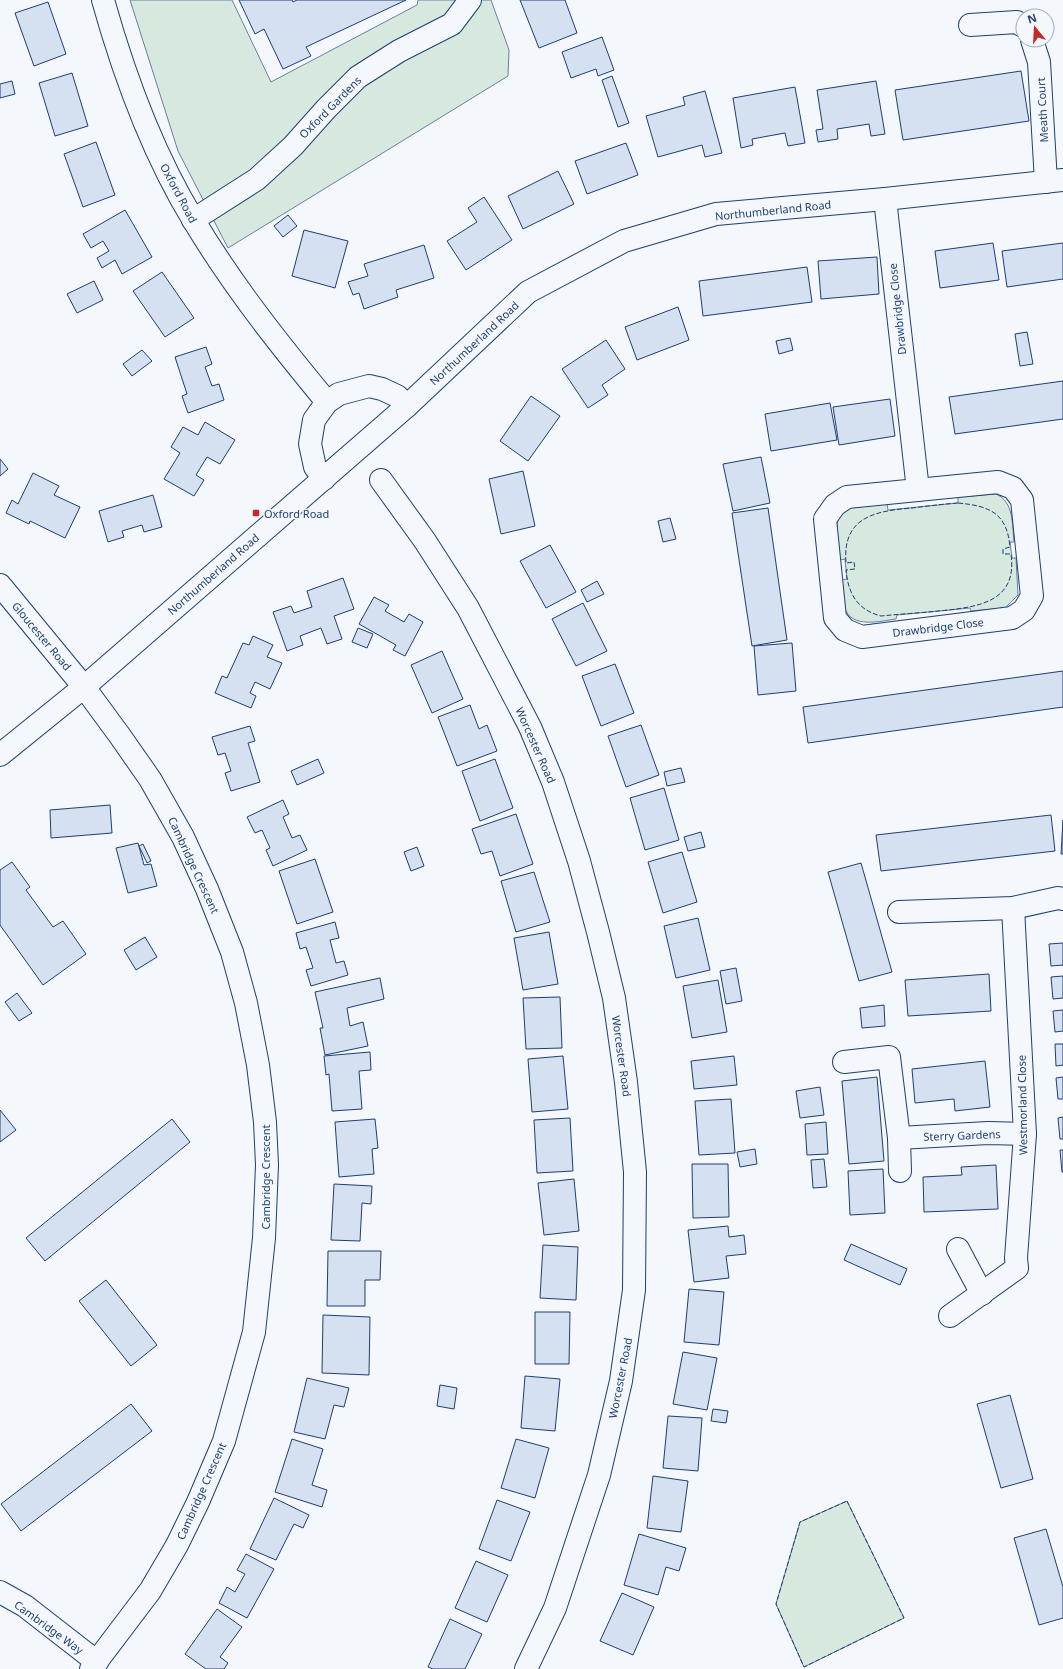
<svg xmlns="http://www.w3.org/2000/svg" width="1063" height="1669" font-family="'Noto Sans',sans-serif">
<rect width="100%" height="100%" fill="#f4f7fb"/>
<g fill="#d7e8df" stroke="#687fa3">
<polygon points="130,0 232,0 271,82 417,5 418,0 491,0 509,50 508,76 228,248 178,151"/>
<path d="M996 494C1014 502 1012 524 1014 542H1010L1012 558H1016L1018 595 1005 608 971 611 970 608 897 615 896 619C881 621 851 629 845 608 843 600 843 589 842 580L847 579 845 559 840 560C838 544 830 515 849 507 857 504 878 504 887 504L888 510 958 503V497Z"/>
<polygon points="847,1501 904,1618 804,1667 776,1604 800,1522"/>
</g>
<g fill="#d5e0f0" stroke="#1d3f73">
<polygon points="239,0 292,0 293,2 297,0 406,0 306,47 311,56 283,69 264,29 255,34"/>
<polygon points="520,0 565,0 577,33 539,48"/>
<polygon points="48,2 66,54 34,66 15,13"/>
<polygon points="602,37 614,70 598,76 596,69 571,78 562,52"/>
<polygon points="1021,71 1029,121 903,140 895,90"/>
<polygon points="72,73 88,126 55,136 39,83"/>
<polygon points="612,76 629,123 618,127 602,80"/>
<polygon points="12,81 15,94 0,98 0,84"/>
<polygon points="876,81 885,134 871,136 869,124 837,129 838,139 818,142 816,130 823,129 817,90"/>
<polygon points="795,87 805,143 788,146 785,133 752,139 753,145 741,148 733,98"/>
<polygon points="705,91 722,153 705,157 702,145 658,157 646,116 685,105 683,97"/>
<polygon points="96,142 115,195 83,207 64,154"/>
<polygon points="626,143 638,175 587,194 575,161"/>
<polygon points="558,171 574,204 523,229 508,196"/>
<polygon points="484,197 512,240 466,270 447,241 477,222 468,208"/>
<polygon points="125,210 152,257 122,274 115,260 102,268 97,258 109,251 103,241 91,248 83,234"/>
<polygon points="288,215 297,226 283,237 274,226"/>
<polygon points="304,230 348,241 335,288 292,276"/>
<polygon points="993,243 999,280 940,288 935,251"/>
<polygon points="1063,243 1063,279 1007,287 1002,251"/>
<polygon points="424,245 434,278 396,290 398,297 364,309 359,293 353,295 348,282 368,276 364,264"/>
<polygon points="877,257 879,294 821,299 818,261"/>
<polygon points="807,267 812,302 703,316 699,281"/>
<polygon points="162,272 194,318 165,337 133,291"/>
<polygon points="94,281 103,300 77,313 67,294"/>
<polygon points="678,307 689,340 637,360 625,327"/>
<polygon points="1027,332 1033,364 1020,366 1015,334"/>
<polygon points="790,338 793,350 779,354 776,341"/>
<polygon points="606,340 625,369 602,385 608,395 588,408 562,369"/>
<polygon points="206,347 212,364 205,367 212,386 219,384 224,400 188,413 182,396 187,394 175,357"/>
<polygon points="142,350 152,361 132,376 123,364"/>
<polygon points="1063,381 1063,419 955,434 949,397"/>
<polygon points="531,396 560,416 528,461 500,441"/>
<polygon points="890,399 895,436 839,445 833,407"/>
<polygon points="830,403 837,440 771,451 765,414"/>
<polygon points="205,422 235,440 220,464 207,457 196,475 204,480 194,496 164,479 180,453 171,447 183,427 198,435"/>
<polygon points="761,457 770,503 733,511 723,464"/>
<polygon points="0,459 8,469 0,476"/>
<polygon points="523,471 535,526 501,534 489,479"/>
<polygon points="33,473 59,486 54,495 80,507 65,538 30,521 29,524 6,513 12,500 18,504"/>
<polygon points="153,495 162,527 144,532 142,525 122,531 124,537 108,542 99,511"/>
<polygon points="768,508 787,640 752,646 732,513"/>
<polygon points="670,518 676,539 663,542 658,521"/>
<polygon points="550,545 576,592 546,608 520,561"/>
<polygon points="343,578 354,609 334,616 342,639 327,644 321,628 300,636 303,645 287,651 273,612 291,606 294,613 312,607 307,591"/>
<polygon points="597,581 604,594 587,602 581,590"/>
<polygon points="374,597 389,605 385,611 404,622 409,614 423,622 405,656 393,650 396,645 359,624"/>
<polygon points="583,603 607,651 576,666 552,619"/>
<polygon points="358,628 373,634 367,648 352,642"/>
<polygon points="253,636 273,645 267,657 282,663 270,689 255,682 250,693 256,696 251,708 215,693 222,676 227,678 243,643 249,645"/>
<polygon points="792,643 796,691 758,695 754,646"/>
<polygon points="442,651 463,699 432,713 411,665"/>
<polygon points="615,664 634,713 601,726 582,676"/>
<polygon points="1063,671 1063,707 808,743 803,707"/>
<polygon points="470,705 479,729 487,725 497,751 457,766 438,717"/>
<polygon points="641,725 659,775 626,787 608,736"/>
<polygon points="250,726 255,741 248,743 260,782 231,791 225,773 231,771 225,753 218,755 212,737"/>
<polygon points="318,759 324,773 297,785 291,771"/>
<polygon points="495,759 513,808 480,821 462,771"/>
<polygon points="681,768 685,782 667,786 664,772"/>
<polygon points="664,788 679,840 645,850 630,798"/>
<polygon points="283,800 289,814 283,817 292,838 300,835 307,850 273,866 266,850 270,848 262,830 255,833 247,817"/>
<polygon points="110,805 112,833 51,838 50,810"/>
<polygon points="516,814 533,864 500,876 492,851 481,854 472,829"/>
<polygon points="1051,815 1055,851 881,871 876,835"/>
<polygon points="1063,820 1063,854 1061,854"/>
<polygon points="701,832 705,847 688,851 684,837"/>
<polygon points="138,843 144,865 151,864 157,886 128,893 116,848"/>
<polygon points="143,844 151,861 147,863 139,846"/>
<polygon points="417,847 424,866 411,871 404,852"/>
<polygon points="682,852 697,902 663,913 648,862"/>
<polygon points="315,859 333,912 297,924 279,871"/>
<polygon points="12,862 30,887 26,890 53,927 63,921 86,954 43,985 0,925 0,870"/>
<polygon points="861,863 892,972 859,981 828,872"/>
<polygon points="534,872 550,922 516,932 501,881"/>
<polygon points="698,918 710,970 676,978 664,926"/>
<polygon points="335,922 339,938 330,940 336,963 344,961 348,975 311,986 306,970 313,968 306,947 300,949 296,933"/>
<polygon points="549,932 558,984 523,990 514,938"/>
<polygon points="145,937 157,957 136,970 124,950"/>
<polygon points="1063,943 1063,966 1063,965 1051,966 1049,944"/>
<polygon points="736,968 742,1001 726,1004 720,971"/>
<polygon points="989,974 991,1011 908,1016 905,980"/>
<polygon points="1063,976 1063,998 1053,999 1051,977"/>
<polygon points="380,978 384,999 347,1008 350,1026 363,1022 368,1046 325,1055 320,1028 323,1028 315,992"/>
<polygon points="718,980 727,1032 692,1038 683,986"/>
<polygon points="17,993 32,1013 19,1021 5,1002"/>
<polygon points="560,997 562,1048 526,1049 523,998"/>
<polygon points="884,1005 885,1026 862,1028 860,1008"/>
<polygon points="1063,1010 1063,1031 1055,1032 1053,1011"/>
<polygon points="1055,1044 1063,1044 1063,1065 1056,1066"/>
<polygon points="370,1052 371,1070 359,1071 362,1109 332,1111 329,1074 326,1075 324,1056"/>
<polygon points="563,1056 568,1109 532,1112 528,1059"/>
<polygon points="734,1056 737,1085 694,1089 691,1061"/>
<polygon points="985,1061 990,1107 955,1111 954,1099 915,1103 912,1069"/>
<polygon points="877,1077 884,1161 849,1164 842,1081"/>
<polygon points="1063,1077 1063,1099 1058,1099 1056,1078"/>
<polygon points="820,1087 824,1115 800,1118 796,1091"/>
<polygon points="731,1099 735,1153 699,1155 695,1101"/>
<polygon points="0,1110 16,1130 0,1142"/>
<polygon points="1063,1117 1063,1139 1060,1139 1058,1118"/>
<polygon points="570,1118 573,1171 537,1173 534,1120"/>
<polygon points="172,1119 190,1142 45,1261 26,1238"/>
<polygon points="375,1119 378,1148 372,1149 374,1174 339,1177 335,1122"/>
<polygon points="826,1122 828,1154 807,1155 805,1124"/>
<polygon points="755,1149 757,1164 740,1167 737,1152"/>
<polygon points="1060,1150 1063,1150 1063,1172 1062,1172"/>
<polygon points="824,1159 827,1187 813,1188 811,1160"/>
<polygon points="692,1164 728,1164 729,1217 693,1218"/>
<polygon points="996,1165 998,1209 924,1212 923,1177 962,1175 961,1167"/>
<polygon points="883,1169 885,1213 850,1215 848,1171"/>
<polygon points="574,1179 579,1231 544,1235 538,1183"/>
<polygon points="334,1184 372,1186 371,1204 362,1203 360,1241 331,1240"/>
<polygon points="728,1226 729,1237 744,1235 746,1254 726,1256 729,1278 694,1282 688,1230"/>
<polygon points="851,1244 907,1269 900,1285 844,1260"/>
<polygon points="543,1245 578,1247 576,1300 540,1298"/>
<polygon points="328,1251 381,1251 380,1280 365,1280 365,1306 327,1306"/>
<polygon points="106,1280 157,1345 131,1366 79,1301"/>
<polygon points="689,1289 724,1292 719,1345 684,1342"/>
<polygon points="535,1312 570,1312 569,1364 535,1364"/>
<polygon points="323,1315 370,1317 369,1375 322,1373"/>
<polygon points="683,1352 717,1358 707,1410 673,1404"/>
<polygon points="525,1376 560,1379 555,1431 521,1428"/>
<polygon points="307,1378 349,1388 344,1407 334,1405 325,1439 294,1432"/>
<polygon points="440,1385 457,1388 454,1409 437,1406"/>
<polygon points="1010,1395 1033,1479 1001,1488 977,1404"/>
<polygon points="131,1404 152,1431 21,1531 1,1504"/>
<polygon points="713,1409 728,1411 726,1423 711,1421"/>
<polygon points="668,1416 702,1418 698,1471 663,1468"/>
<polygon points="292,1439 323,1449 312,1485 327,1490 322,1507 275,1492"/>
<polygon points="516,1439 549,1448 535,1498 501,1488"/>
<polygon points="653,1476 688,1481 681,1532 647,1528"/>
<polygon points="274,1498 309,1515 303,1528 294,1524 276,1560 250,1549"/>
<polygon points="497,1500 530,1512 511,1561 479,1549"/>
<polygon points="1046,1529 1063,1587 1063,1618 1039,1625 1014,1538"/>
<polygon points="639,1534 686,1548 679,1571 666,1567 658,1595 624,1585"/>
<polygon points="246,1554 274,1569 247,1618 219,1603 227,1587 235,1592 245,1574 237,1570"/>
<polygon points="476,1561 508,1575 487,1622 455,1608"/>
<polygon points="622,1593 654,1607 633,1655 600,1641"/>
<polygon points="217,1609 242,1627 220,1657 228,1663 224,1669 206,1669 185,1654"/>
<polygon points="450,1619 482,1634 465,1669 433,1669 428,1667"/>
</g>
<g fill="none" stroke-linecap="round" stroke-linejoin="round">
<defs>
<g id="minor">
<path d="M103 0C124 75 153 154 194 221 233 286 279 344 327 402"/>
<polyline points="970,25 1017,22 1023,26"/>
<polyline points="1032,40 1039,62 1046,182"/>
<polyline points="885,199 918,490"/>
<polyline points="193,220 257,179 293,146 326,109 358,77 399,51 452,24 470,0"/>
<polyline points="324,479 315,467 310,444 314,420 327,402 339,394 369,386 382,389 397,396 407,406"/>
<polyline points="381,480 425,541 468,608 530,727 553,782 579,861 598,932 614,998 626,1082 635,1172 634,1290 621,1381 599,1475 555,1608 526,1669"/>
<polygon points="998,482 1013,488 1022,500 1032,596 1024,610 1012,618 862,637 845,630 835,618 825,519 835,505 847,497"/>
<polyline points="0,585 84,687 120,736 150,779 183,837 207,889 232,952 246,1003 258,1065 265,1122 267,1165 264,1238 254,1332 224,1441 198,1502 177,1545 150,1591 91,1669"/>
<polyline points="899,912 1013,908 1058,898 1063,899"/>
<polyline points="844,1062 889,1057 899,1138 900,1171"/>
<polyline points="899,1138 988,1133 1025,1134"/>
<polyline points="958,1249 982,1294"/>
<polyline points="950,1316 1017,1268 1016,1258 1025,1134 1013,908"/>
<polyline points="0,1592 25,1606 97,1662"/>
</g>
<polyline id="tertiary" points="0,755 84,687 407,406 528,292 624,241 716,214 885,199 1063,180"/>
</defs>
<use href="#minor" stroke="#1d3f73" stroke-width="24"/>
<use href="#tertiary" stroke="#1d3f73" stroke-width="24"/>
<use href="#minor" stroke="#f4f7fb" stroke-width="22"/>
<use href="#tertiary" stroke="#f4f7fb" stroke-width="22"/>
<g stroke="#1d3f73" stroke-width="1" stroke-dasharray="5 2" stroke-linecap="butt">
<path d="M958 503C990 506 1007 513 1010 547L1003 549V554H1011C1018 603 977 607 939 611 920 613 900 614 881 616 857 610 848 593 846 570L855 569 854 562 846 563C842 517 875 511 912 508 928 506 943 504 958 503Z"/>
<polygon points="847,1501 904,1618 804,1667 776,1604 800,1522"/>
</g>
</g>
<rect fill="#c62828" stroke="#f4f7fb" stroke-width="1.5" x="252" y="509" width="8" height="8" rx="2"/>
<g text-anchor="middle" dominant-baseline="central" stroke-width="3" stroke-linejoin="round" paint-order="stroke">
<g font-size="11" fill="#1d3f73" stroke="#f4f7fb">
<text transform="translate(330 107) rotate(-45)">Oxford Gardens</text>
<text transform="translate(1042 110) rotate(-93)">Meath Court</text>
<text transform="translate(179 193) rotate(62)">Oxford Road</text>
<text transform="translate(773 210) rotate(-6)">Northumberland Road</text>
<text transform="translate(897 309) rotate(-96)">Drawbridge Close</text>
<text transform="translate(474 343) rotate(-43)">Northumberland Road</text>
<text transform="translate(213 574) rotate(-41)">Northumberland Road</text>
<text transform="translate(938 627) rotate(-7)">Drawbridge Close</text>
<text transform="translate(42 636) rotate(50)">Gloucester Road</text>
<text transform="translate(536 745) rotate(66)">Worcester Road</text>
<text transform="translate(194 865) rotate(65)">Cambridge Crescent</text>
<text transform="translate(622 1056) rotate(82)">Worcester Road</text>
<text transform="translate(1022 1105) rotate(-91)">Westmorland Close</text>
<text transform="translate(962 1135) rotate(-2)">Sterry Gardens</text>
<text transform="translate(265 1177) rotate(-90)">Cambridge Crescent</text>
<text transform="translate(620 1378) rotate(-79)">Worcester Road</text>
<text transform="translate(201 1491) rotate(-66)">Cambridge Crescent</text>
<text transform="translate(49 1627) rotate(36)">Cambridge Way</text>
</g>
<g font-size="11" fill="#1d3f73" stroke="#f4f7fb" text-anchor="start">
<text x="264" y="513">Oxford Road</text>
</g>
</g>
<g transform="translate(1035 28) rotate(342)"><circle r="19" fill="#f4f7fb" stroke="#9eadc5"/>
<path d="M0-3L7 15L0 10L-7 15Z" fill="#c62828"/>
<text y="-6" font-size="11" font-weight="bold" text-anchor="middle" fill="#1d3f73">N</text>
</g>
</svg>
